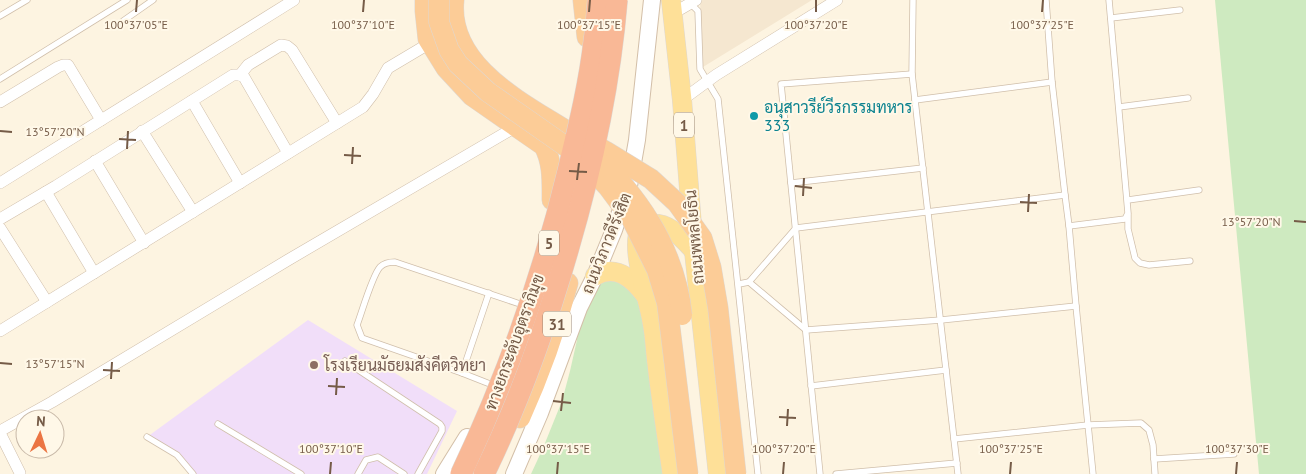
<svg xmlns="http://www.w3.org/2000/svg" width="1306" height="474" font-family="'PT Sans',Sarabun,sans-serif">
<rect width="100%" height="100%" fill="#fdf4e1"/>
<polygon fill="#f5e7d0" points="700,0 812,0 703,67"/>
<polygon fill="#f1def9" points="308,320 457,411 427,474 193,474 184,464 147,437"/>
<g fill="#ceeac0">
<polygon points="1215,0 1306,0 1306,474 1259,474"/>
<polygon points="605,274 632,280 647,304 668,474 531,474 543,448 562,401 570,371 577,340 579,308"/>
</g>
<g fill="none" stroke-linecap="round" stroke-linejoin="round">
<defs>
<g id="service">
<polyline points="913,0 912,74 958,474"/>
<polyline points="1046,0 1052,82 1065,195 1069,226 1076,306 1093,474"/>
<polyline points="689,2 698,11 700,69 718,99 758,474"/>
<polyline points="0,16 27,0"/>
<polyline points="1111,18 1180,10"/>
<polyline points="123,21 153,0"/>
<polyline points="0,79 127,0"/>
<polyline points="915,100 1052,82"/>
<polyline points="1119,107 1188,98"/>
<polyline points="791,183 923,168"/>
<polyline points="1128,200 1199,190"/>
<polyline points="1128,215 1128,229 1135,258 1140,263 1149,265 1190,261"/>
<polyline points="1069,226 1125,219 1128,213 1109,0"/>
<polyline points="749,282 796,228 1065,195"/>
<polyline points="739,284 749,282 806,330 941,320 1076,306"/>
<polyline points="345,361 440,424 442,427 442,431 418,474"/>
<polyline points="462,373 489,293"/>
<path d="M490 384 462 373 362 338 357 325C362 312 372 276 380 267 384 263 389 262 395 262L520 304"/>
<polyline points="811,386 946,370"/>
<polyline points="218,424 301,474"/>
<polyline points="147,437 177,455 193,474"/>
<polyline points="954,439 1088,425 1141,423 1149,430 1153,445 1155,474"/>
<polyline points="1154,459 1234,454"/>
<polyline points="358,474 366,460 378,457 404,474"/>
<polyline points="820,474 781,84 912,74"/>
<polyline points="836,474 957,463"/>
</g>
<g id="minor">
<polyline points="672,14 696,0"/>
<polyline points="240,75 244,77 288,153"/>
<polyline points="682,100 716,75 837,0"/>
<polyline points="192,101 240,183"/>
<polyline points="0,102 58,67 63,65 68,65 101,120"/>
<polyline points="142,131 193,212"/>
<polyline points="95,161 144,243"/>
<polyline points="0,183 294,0"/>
<polyline points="46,192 94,273"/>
<polyline points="0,219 56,186 233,75 240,75 248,65 281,45 287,46 292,50 337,123"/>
<polyline points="0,228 47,302"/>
<polyline points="0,331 363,107 373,94 388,68 430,43"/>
<polyline points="0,431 52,402 288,260 517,126"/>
<polyline points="0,433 20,473"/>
</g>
<g id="secondary">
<polyline points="444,474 467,437"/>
<polyline points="514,474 540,413 579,308 595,276 614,230 629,186 637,140 652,0"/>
</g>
<g id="primary">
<polyline points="671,0 682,100 694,251 718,474"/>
<path d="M595 276C616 264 632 278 645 295"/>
<path d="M672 474C667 437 661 401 657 364 655 350 655 336 652 322 649 301 631 251 639 232 640 228 643 226 647 225 667 219 682 238 694 251"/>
</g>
<g id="trunk">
<path d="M425 0V11L428 39 446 68 472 96 544 146C553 163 552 181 552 200"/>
<path d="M454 0C447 65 521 102 567 131"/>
<polyline points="583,0 587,37"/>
<path d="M520 418C540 374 556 329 568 283"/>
</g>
</defs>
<use href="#service" stroke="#d0bfab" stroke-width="7"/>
<use href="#minor" stroke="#d0bfab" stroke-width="12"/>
<use href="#secondary" stroke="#d3bfa8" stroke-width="18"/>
<use href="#primary" stroke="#ded8d3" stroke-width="20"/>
<use href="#trunk" stroke="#ded8d3" stroke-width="21"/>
<use href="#service" stroke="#fff" stroke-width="5.5"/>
<use href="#minor" stroke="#fff" stroke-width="11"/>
<use href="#secondary" stroke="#fff" stroke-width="16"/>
<use href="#primary" stroke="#fee098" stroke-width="19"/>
<use href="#trunk" stroke="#fccc97" stroke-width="20"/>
<defs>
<g id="trunk-bridge">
<polyline points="439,0 439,22 449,50 458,64 488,92 578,155 608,187 631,218 657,270 667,303 688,474"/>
<polyline points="580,137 607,152 651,179 677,203 702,238 711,267 718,308 736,474"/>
<path d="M606 165C613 171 618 179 624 186 655 223 677 266 682 315"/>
</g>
<g id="motorway-bridge">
<path d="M461 474C507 377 543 275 568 171 578 129 589 85 594 41 596 28 597 14 598 0"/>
<path d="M484 474C519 402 546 327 568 250 592 168 610 85 617 0"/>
</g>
</defs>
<use href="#trunk-bridge" stroke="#ded8d3" stroke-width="21" stroke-linecap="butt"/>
<use href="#motorway-bridge" stroke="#ded8d3" stroke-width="22" stroke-linecap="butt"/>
<use href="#trunk-bridge" stroke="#fccc97" stroke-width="20"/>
<use href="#motorway-bridge" stroke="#f9b896" stroke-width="21"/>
</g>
<path fill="none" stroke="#755b47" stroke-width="2" d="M136 12 137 0M363 12 364 0M589 12 590 0M816 12V0M1042 12 1043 0M0 131 12 132M119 139 136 140M127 149 128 131M344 155 361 156M352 164 353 147M569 171 587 172M577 180 579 163M795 186 812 188M803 196 804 178M1020 202 1037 203M1028 212 1029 194M1294 221 1306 222M0 363 12 364M103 370 120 371M111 379 112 362M328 386 345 387M336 395 337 378M553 401 571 403M561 411 563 393M779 417 796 418M787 426 788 409M330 474 331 462M557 474 558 462M783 474 784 462M1010 474 1011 462M1236 474 1237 462"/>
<circle fill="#0f9aa8" stroke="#fff8e8" stroke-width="2" cx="754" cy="116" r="5"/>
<circle fill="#8d6e63" stroke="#fff8e8" stroke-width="2" cx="314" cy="365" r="5"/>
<g text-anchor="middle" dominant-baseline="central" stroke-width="4" stroke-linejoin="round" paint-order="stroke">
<g fill="#fff8e8" stroke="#9e8a77" stroke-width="1">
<rect x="674" y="112.5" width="20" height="25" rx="4"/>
<rect x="539" y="230.5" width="20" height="25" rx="4"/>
<rect x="543" y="311.5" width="28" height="25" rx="4"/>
</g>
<g font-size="15" font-weight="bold" fill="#755b47">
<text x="684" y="125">1</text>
<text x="549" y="243">5</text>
<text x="557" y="324">31</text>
</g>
<g font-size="16" fill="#0d838f" stroke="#fff8e8" text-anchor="start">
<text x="764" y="107">อนุสาวรีย์วีรกรรมทหาร<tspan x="764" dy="18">333</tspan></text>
</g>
<g font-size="16" fill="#755b47" stroke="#fff8e8">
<text transform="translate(694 237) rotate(-95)">ถนนพหลโยธิน</text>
<text transform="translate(606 243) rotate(-68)">ถนนวิภาวดีรังสิต</text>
<text transform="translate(514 342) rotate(-70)">ทางยกระดับอุตราภิมุข</text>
</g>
<g font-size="16" fill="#785e54" stroke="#fff8e8" text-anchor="start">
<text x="324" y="365">โรงเรียนมัธยมสังคีตวิทยา</text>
</g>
</g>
<g font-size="12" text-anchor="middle" fill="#755b47" stroke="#fff8e8" stroke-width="4" stroke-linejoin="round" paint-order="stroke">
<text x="136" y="29">100°37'05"E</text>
<text x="363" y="29">100°37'10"E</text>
<text x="589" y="29">100°37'15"E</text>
<text x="816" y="29">100°37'20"E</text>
<text x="1042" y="29">100°37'25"E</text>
<text x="55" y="136">13°57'20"N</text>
<text x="1251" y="226">13°57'20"N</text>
<text x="55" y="368">13°57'15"N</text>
<text x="331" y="453">100°37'10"E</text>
<text x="558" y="453">100°37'15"E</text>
<text x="784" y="453">100°37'20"E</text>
<text x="1011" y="453">100°37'25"E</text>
<text x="1237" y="453">100°37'30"E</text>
</g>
<g transform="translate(40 434) rotate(4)"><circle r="24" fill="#fff8e8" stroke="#c8b9a8"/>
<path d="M0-4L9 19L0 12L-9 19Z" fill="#eb7543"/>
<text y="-8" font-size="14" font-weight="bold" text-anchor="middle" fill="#755b47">N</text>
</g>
</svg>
